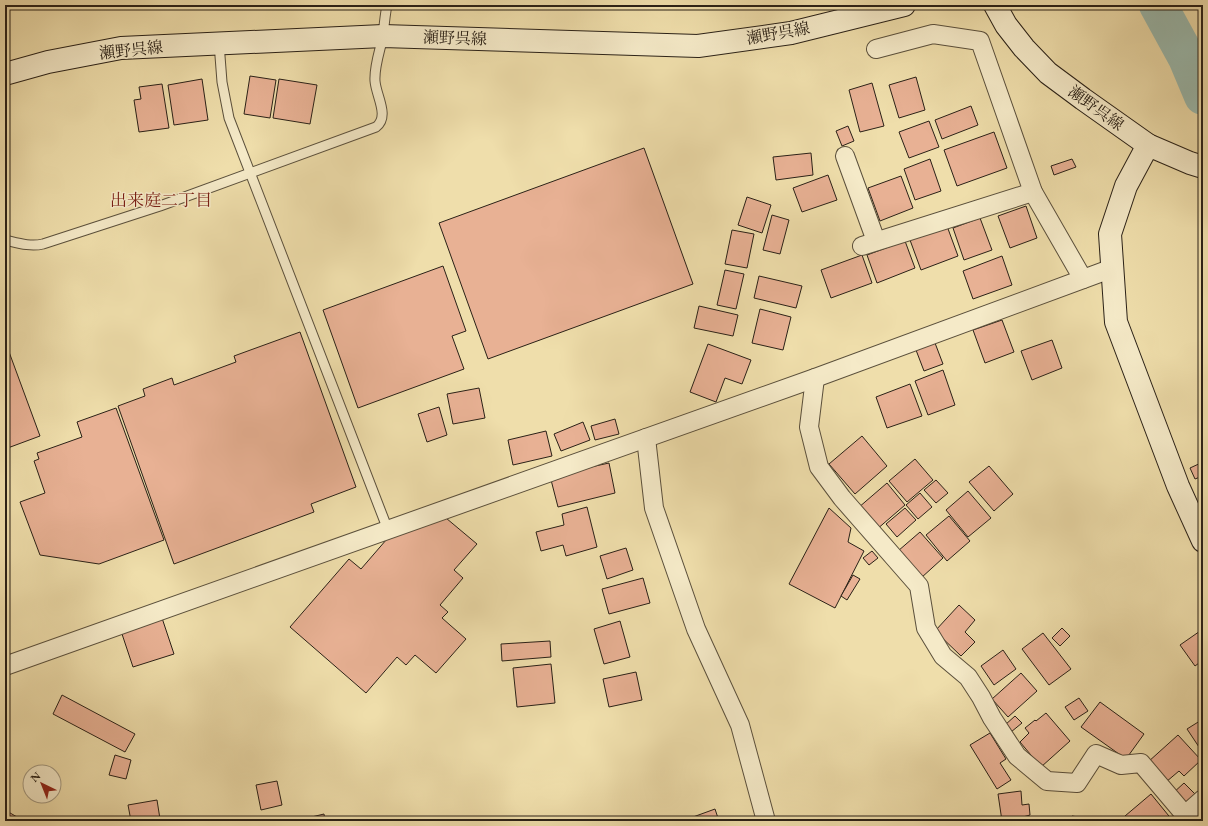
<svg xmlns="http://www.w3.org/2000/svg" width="1208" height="826" font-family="'EB Garamond','Noto Serif JP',serif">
<rect width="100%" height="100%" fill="#efdeab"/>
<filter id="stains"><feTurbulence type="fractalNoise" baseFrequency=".005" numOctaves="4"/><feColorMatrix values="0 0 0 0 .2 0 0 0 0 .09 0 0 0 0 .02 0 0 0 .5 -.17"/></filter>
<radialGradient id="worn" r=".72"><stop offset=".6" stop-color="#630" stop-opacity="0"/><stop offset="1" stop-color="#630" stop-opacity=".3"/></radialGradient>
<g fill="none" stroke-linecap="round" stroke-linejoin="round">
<polyline stroke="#9bbbaf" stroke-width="38" points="1158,5 1187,58 1203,96"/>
</g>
<g fill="#e8b194" stroke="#2a2117">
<polygon points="250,76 276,80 270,118 244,114"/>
<polygon points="916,77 925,110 899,118 889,85"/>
<polygon points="202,79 208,120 174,125 168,85"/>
<polygon points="279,79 317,85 310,124 273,118"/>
<polygon points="872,83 884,126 860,132 849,90"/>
<polygon points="162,84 169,128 139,132 134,100 141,99 139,87"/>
<polygon points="971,106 978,125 942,139 935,120"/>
<polygon points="929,121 939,147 909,158 899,132"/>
<polygon points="848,126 854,141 842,146 836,131"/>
<polygon points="994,132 1007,168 957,186 944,150"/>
<polygon points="644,148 693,284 488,359 439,223"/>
<polygon points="811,153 813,175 776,180 773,157"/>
<polygon points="930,159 941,191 915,200 904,169"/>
<polygon points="1072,159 1076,167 1054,175 1051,166"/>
<polygon points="828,175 837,200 802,212 793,188"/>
<polygon points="901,176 913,208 880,221 868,188"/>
<polygon points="747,197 771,205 762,233 738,225"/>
<polygon points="1026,206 1037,238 1010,248 998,216"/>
<polygon points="772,215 789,220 780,254 763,250"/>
<polygon points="980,218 992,250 964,260 953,228"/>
<polygon points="947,226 958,256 921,270 910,240"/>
<polygon points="732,230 754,234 747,268 725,264"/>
<polygon points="905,241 915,268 877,283 867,255"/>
<polygon points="862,255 872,283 831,298 821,270"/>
<polygon points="1002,256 1012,285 973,299 963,271"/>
<polygon points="443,266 466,331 452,336 464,369 358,408 323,310"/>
<polygon points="725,270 744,274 736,309 717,305"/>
<polygon points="759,276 802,286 796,308 754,298"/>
<polygon points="699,306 738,315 733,336 694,328"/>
<polygon points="760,309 791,317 783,350 752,343"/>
<polygon points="1002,320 1014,352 985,363 973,330"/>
<polygon points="300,332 356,487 311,504 314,512 174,564 118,406 145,396 143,389 172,378 174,385 236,362 234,356"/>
<polygon points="1052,340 1062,368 1032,380 1021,351"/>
<polygon points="5,341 40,436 5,449"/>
<polygon points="935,343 943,364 924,371 916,350"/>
<polygon points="708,344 751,360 742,384 725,378 716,402 690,392"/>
<polygon points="943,370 955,405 928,415 915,381"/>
<polygon points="910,384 922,416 887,428 876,397"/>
<polygon points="479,388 485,418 453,424 447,394"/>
<polygon points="439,407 447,435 427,442 418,414"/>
<polygon points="116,408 164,540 99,564 40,555 20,502 45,493 34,461 39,459 37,453 82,437 77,422"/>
<polygon points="615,419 619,434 595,440 591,426"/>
<polygon points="583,422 590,440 561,451 554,434"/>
<polygon points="546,431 552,456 513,465 508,440"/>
<polygon points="862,436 887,466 855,494 829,464"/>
<polygon points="915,459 933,480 907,502 889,481"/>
<polygon points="1203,462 1203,484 1200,477 1195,479 1190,468"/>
<polygon points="609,463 615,493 558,507 550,476"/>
<polygon points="989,466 1013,494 994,511 969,482"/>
<polygon points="936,480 948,493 936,503 924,490"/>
<polygon points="887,483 905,505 876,530 858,508"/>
<polygon points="968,491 991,518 968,537 946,510"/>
<polygon points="920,493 932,507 918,519 906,505"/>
<polygon points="587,507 597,547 566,556 563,545 541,551 536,532 564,525 562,514"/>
<polygon points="829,508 851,528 848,542 864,551 835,608 789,584"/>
<polygon points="905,508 916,520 897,537 886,524"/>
<polygon points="440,513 477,544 454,570 463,578 440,605 448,612 442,618 466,639 436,673 415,655 406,665 397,657 366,693 290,627 349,559 361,569 393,532"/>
<polygon points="949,516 970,541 947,561 926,535"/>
<polygon points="920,532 943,558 921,578 898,551"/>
<polygon points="626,548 633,570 607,579 600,556"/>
<polygon points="872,551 878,558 869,565 863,558"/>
<polygon points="853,575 860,579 847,600 841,596"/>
<polygon points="643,578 650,603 609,614 602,589"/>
<polygon points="959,605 975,620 965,632 975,642 961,656 935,631"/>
<polygon points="162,618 174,654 133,667 121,631"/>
<polygon points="620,621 630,657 604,664 594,629"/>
<polygon points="1062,628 1070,636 1060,646 1052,638"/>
<polygon points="1203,629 1203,660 1195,666 1180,645"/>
<polygon points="1043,633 1071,669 1049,685 1022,649"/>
<polygon points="550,641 551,657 502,661 501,644"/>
<polygon points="1003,650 1016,669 994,685 981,666"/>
<polygon points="551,664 555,703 517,707 513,668"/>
<polygon points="636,672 642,700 609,707 603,679"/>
<polygon points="1021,673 1037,691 1008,717 992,699"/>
<polygon points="62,695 135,734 125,752 53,714"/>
<polygon points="1079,698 1088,711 1074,720 1065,707"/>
<polygon points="1100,702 1144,734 1126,759 1081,727"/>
<polygon points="1046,713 1070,741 1041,767 1020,742 1029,733 1025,728 1035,720 1036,721"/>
<polygon points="1015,716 1022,723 1011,732 1005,725"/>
<polygon points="1203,719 1203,745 1199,747 1187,729"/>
<polygon points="990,733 1006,759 1000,763 1011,780 997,789 970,745"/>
<polygon points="1178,735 1201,760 1184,776 1179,771 1166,782 1148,762"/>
<polygon points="115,755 131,760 126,779 109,775"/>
<polygon points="277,781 282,805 261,810 256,785"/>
<polygon points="1184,783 1196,795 1184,806 1172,794"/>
<polygon points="1021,791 1022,805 1029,804 1030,815 1023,817 1023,821 1002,821 998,794"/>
<polygon points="1151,794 1173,821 1129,821 1125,816"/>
<polygon points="157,800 160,819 149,821 131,821 128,805"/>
<polygon points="715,809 719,821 682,821"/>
<polygon points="5,810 17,817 14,821 5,821"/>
<polygon points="324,814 325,821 295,821"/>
<polygon points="1072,816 1102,821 1071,821"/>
</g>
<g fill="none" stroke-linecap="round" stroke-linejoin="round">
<defs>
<g id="lane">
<polyline points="219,43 222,82 229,118 388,530"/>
<path d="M5 240C18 243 30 247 43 244L160 206 376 127C390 116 376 96 375 81 374 66 380 51 383 36 384 26 385 15 387 5"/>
</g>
<g id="street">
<polyline points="876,49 933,34 980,41 1033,192 1083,279"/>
<polyline points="845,156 876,241"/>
<polyline points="862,246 1033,192"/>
<polyline points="815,378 809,427 819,467 842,498 919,586 926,628 943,656 968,677 981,697 992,718 1017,756 1047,781 1077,783 1096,754 1121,765 1141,763 1185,815 1203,799"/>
<polyline points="646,438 654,508 696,629 740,725 766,821"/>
<polyline points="5,666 815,378 1113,268"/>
</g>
<g id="secondary">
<polyline points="995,5 1006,25 1024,48 1048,73 1083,99 1148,145 1190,163 1203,167"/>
<polyline points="5,74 48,62 121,48 383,36 698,46 791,33 904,5"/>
<polyline points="1148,145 1126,186 1110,234 1116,322 1178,486 1203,541"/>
</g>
</defs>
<use href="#lane" stroke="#5b503c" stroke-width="11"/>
<use href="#street" stroke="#5b503c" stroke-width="20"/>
<use href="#secondary" stroke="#2a2117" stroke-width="24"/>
<use href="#lane" stroke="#f5eac8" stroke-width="9"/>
<use href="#street" stroke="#f5eac8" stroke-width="18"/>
<use href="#secondary" stroke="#f5eac8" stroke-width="22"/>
</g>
<g text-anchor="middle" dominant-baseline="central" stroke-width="3" stroke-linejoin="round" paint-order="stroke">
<g font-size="16" fill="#2a2117" stroke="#f5eac8">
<text transform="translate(778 33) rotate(-10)">瀬野呉線</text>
<text transform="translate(455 38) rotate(2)">瀬野呉線</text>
<text transform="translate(131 50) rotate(-6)">瀬野呉線</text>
<text transform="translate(1096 108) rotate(36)">瀬野呉線</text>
</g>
<g font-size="17" fill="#7a1f14" stroke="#f5eac8">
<text x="161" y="200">出来庭二丁目</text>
</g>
</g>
<rect width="1208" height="826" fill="none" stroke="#efdeab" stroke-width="20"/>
<rect x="6" y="6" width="1196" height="814" fill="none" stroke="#2a2117" stroke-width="2"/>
<rect x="10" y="10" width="1188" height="806" fill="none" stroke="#2a2117"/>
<g transform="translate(42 784) rotate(317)"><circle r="19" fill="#f5eac8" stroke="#a49a81"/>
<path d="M0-3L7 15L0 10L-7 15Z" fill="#8f2418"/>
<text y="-6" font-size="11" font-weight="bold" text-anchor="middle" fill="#2a2117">N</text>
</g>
<rect width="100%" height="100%" filter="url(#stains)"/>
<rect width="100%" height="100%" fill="url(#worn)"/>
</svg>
